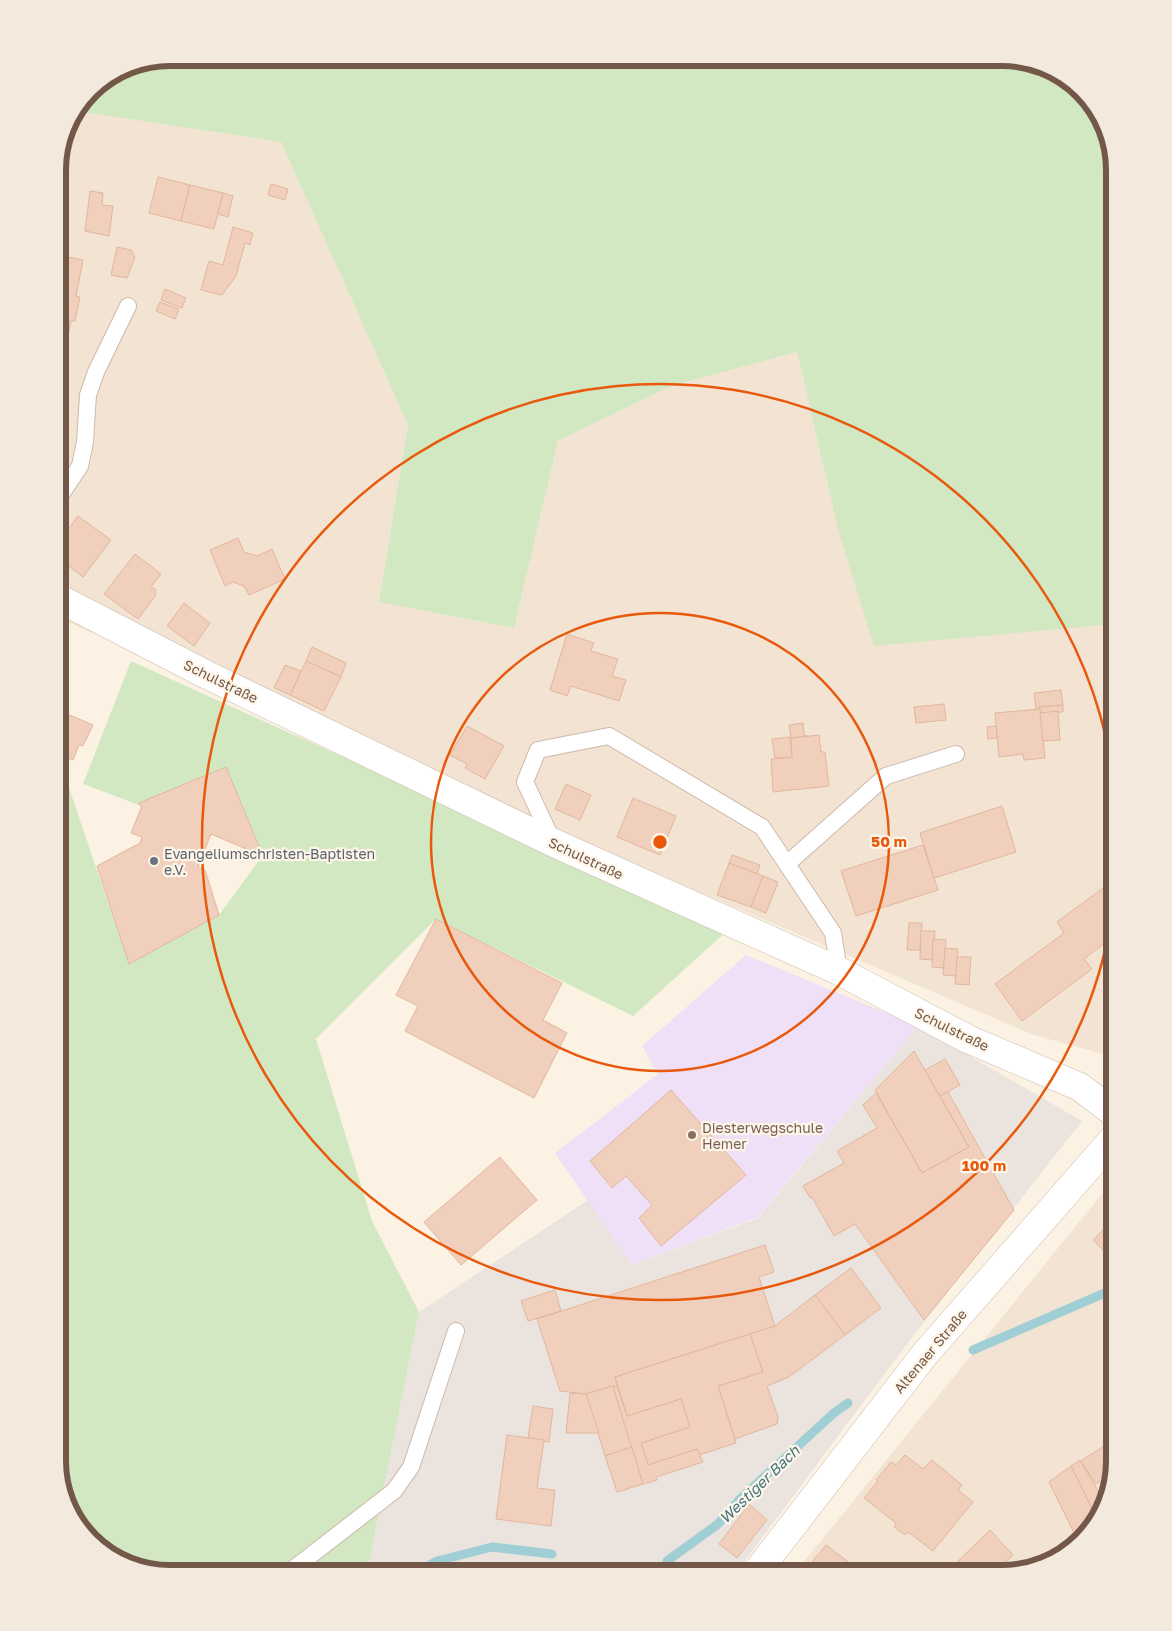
<svg xmlns="http://www.w3.org/2000/svg" width="1172" height="1631" font-family="'Golos Text',sans-serif">
<rect width="100%" height="100%" fill="#fbf2e3"/>
<g fill="#f3e3d2">
<polygon points="76,111 281,142 408,425 379,602 514,628 558,441 671,386 797,352 838,529 1093,625 1114,624 1114,1057 1034,1035 58,618 58,163 69,120"/>
<polygon points="1114,1179 1114,1461 1100,1517 1058,1558 1002,1573 795,1573"/>
</g>
<polygon fill="#ebe4de" points="918,1026 1082,1121 900,1353 736,1573 367,1573 419,1312 588,1200 632,1265 758,1218"/>
<polygon fill="#efe0f8" points="746,955 918,1026 758,1217 632,1265 555,1153 658,1074 642,1046"/>
<g fill="#d2e8c3">
<polygon points="170,58 1009,58 1058,73 1099,114 1114,170 1114,624 874,646 838,529 797,352 671,386 558,441 514,628 379,602 408,425 281,142 76,111 96,86 127,66"/>
<polygon points="131,661 727,931 633,1016 436,919 316,1039 372,1221 419,1312 367,1573 163,1573 114,1558 73,1517 58,1461 58,783 69,788 129,964 219,915 263,855 226,768 139,805 83,784"/>
</g>
<g fill="none" stroke-linecap="round" stroke-linejoin="round">
<g stroke="#9fced5" stroke-width="9">
<polyline points="973,1350 1114,1289"/>
<polyline points="667,1561 718,1524 741,1498 834,1413 848,1403"/>
<polyline points="416,1573 437,1561 492,1547 552,1554"/>
</g>
</g>
<g fill="#f0d0bc" stroke="#e2b69d">
<polygon points="158,177 190,185 181,221 149,213"/>
<polygon points="271,184 288,189 285,200 268,195"/>
<polygon points="190,185 223,193 214,229 181,221"/>
<polygon points="90,191 103,193 102,205 113,206 109,236 85,231"/>
<polygon points="223,193 233,196 228,217 218,214"/>
<polygon points="233,227 253,233 250,245 245,243 236,276 222,295 201,290 209,261 223,265"/>
<polygon points="117,247 131,250 135,257 127,278 111,275"/>
<polygon points="58,255 83,260 76,296 80,297 75,321 71,321 64,356 58,355"/>
<polygon points="165,289 186,298 182,308 161,300"/>
<polygon points="160,302 179,309 175,319 156,311"/>
<polygon points="78,516 111,540 83,577 58,558 58,543"/>
<polygon points="238,538 244,552 257,556 272,549 285,579 249,595 244,586 233,582 225,586 210,550"/>
<polygon points="135,554 161,574 151,587 155,589 156,595 138,619 104,594"/>
<polygon points="184,603 210,623 194,646 167,626"/>
<polygon points="567,634 594,643 591,651 618,659 612,676 626,680 619,701 571,686 567,696 550,690"/>
<polygon points="312,647 346,663 341,677 306,661"/>
<polygon points="306,661 341,677 324,711 290,695"/>
<polygon points="285,665 301,671 290,695 274,688"/>
<polygon points="1061,690 1063,705 1039,707 1040,709 1036,709 1034,693"/>
<polygon points="944,704 946,720 916,723 914,707"/>
<polygon points="1063,705 1063,712 1040,713 1039,707"/>
<polygon points="1040,709 1045,758 1024,760 1023,754 999,757 995,713"/>
<polygon points="58,710 93,725 83,746 79,745 73,760 58,754"/>
<polygon points="1058,711 1060,740 1043,741 1040,713"/>
<polygon points="803,723 804,735 807,736 791,738 789,725"/>
<polygon points="467,726 504,746 485,779 465,768 467,764 450,755"/>
<polygon points="996,726 997,738 988,739 987,727"/>
<polygon points="819,735 821,752 825,752 829,786 773,792 771,759 792,757 791,738"/>
<polygon points="790,737 792,757 775,758 772,739"/>
<polygon points="226,767 263,856 211,834 198,867 205,870 219,915 129,964 97,866 140,843 142,837 131,833 142,806 139,805 139,803"/>
<polygon points="566,784 591,795 580,820 555,809"/>
<polygon points="633,798 676,816 660,855 617,837"/>
<polygon points="1002,806 1016,852 934,878 920,833"/>
<polygon points="923,845 938,890 856,916 841,871"/>
<polygon points="732,855 760,865 757,874 729,863"/>
<polygon points="729,863 763,876 751,907 717,895"/>
<polygon points="763,876 778,882 766,913 751,907"/>
<polygon points="1114,880 1114,936 1084,959 1092,969 1022,1021 995,984 1064,933 1057,922"/>
<polygon points="436,919 562,983 543,1020 567,1033 534,1098 405,1031 418,1006 396,995"/>
<polygon points="909,923 922,923 920,950 907,950"/>
<polygon points="921,931 935,931 932,960 920,959"/>
<polygon points="933,939 946,940 944,968 932,967"/>
<polygon points="945,948 958,949 956,976 943,975"/>
<polygon points="957,957 971,957 969,985 955,984"/>
<polygon points="914,1051 969,1147 922,1173 875,1090"/>
<polygon points="945,1059 960,1085 940,1096 925,1070"/>
<polygon points="671,1090 746,1175 661,1246 639,1218 652,1205 626,1176 612,1188 590,1161"/>
<polygon points="948,1092 1014,1210 924,1320 855,1224 834,1236 812,1197 810,1198 803,1186 844,1163 837,1151 877,1128 863,1105 876,1093 922,1173 969,1147 940,1096"/>
<polygon points="500,1157 537,1200 461,1265 424,1222"/>
<polygon points="1114,1217 1114,1234 1107,1226"/>
<polygon points="1107,1226 1114,1234 1114,1261 1093,1240"/>
<polygon points="765,1245 774,1272 759,1277 775,1326 615,1377 617,1386 613,1387 613,1386 586,1394 560,1391 537,1319"/>
<polygon points="851,1268 881,1308 845,1335 815,1295"/>
<polygon points="555,1290 561,1311 528,1321 521,1301"/>
<polygon points="815,1295 845,1335 789,1377 767,1386 778,1417 777,1424 735,1439 718,1386 763,1372 750,1334 775,1326"/>
<polygon points="750,1334 763,1372 718,1386 736,1443 699,1455 697,1449 648,1465 641,1443 690,1427 681,1399 627,1416 615,1377"/>
<polygon points="1114,1335 1114,1353 1109,1343 1111,1337"/>
<polygon points="613,1386 632,1447 605,1456 586,1394"/>
<polygon points="617,1386 627,1416 681,1399 690,1427 641,1443 648,1465 697,1449 703,1462 656,1477 657,1480 643,1484 613,1387"/>
<polygon points="570,1393 586,1394 599,1433 566,1433"/>
<polygon points="533,1406 553,1409 549,1442 528,1438"/>
<polygon points="507,1435 544,1440 537,1488 555,1490 551,1526 496,1519"/>
<polygon points="1104,1446 1114,1462 1111,1475 1096,1484 1081,1461"/>
<polygon points="632,1447 643,1484 617,1492 605,1456"/>
<polygon points="905,1455 923,1469 932,1460 962,1485 958,1490 973,1502 933,1551 908,1532 905,1535 894,1527 896,1523 864,1498 878,1481 876,1480 891,1462 896,1465"/>
<polygon points="1080,1460 1104,1501 1100,1517 1097,1519 1071,1466"/>
<polygon points="1071,1466 1097,1519 1077,1539 1049,1482"/>
<polygon points="749,1504 767,1520 737,1558 719,1544"/>
<polygon points="990,1530 1013,1555 994,1573 957,1573 958,1561"/>
<polygon points="826,1545 859,1570 857,1573 803,1573"/>
<polygon points="930,1564 941,1573 921,1573"/>
</g>
<g fill="none" stroke-linecap="round" stroke-linejoin="round">
<defs>
<g id="lane">
<polyline points="58,499 80,466 85,442 88,395 96,372 128,306"/>
<polyline points="553,842 525,782 538,750 609,736 762,827 833,933 839,971"/>
<polyline points="787,864 886,776 956,754"/>
<polyline points="288,1573 394,1491 411,1467 456,1331"/>
</g>
<polyline id="street" points="58,598 205,674 554,843 839,971 968,1039 1080,1087 1114,1113"/>
<polyline id="secondary" points="756,1573 925,1354 1114,1138"/>
</defs>
<use href="#lane" stroke="#ccb9aa" stroke-width="18"/>
<use href="#street" stroke="#ccb9aa" stroke-width="29"/>
<use href="#secondary" stroke="#d1bbab" stroke-width="29"/>
<use href="#lane" stroke="#fff" stroke-width="16"/>
<use href="#street" stroke="#fff" stroke-width="28"/>
<use href="#secondary" stroke="#fff" stroke-width="28"/>
</g>
<g fill="none" stroke="#e8590c" stroke-width="2.5">
<circle cx="660" cy="842" r="229"/>
<path d="M1114 902A458 458 0 1 1 1114 782"/>
</g>
<circle fill="#6b7280" stroke="#fef6e9" stroke-width="2" cx="154" cy="861" r="5"/>
<circle fill="#8d6e63" stroke="#fef6e9" stroke-width="2" cx="692" cy="1135" r="5"/>
<g text-anchor="middle" dominant-baseline="central" stroke-width="4.5" stroke-linejoin="round" paint-order="stroke">
<g font-size="14" fill="#73584a" stroke="#fef6e9">
<text transform="translate(221 681) rotate(26)">Schulstraße</text>
<text transform="translate(586 858) rotate(25)">Schulstraße</text>
<text transform="translate(952 1029) rotate(26)">Schulstraße</text>
<text transform="translate(930 1351) rotate(-50)">Altenaer Straße</text>
</g>
<g font-size="14" fill="#5b616d" stroke="#fef6e9" text-anchor="start">
<text x="164" y="853">Evangeliumschristen-Baptisten<tspan x="164" dy="16">e.V.</tspan></text>
</g>
<g font-size="14" fill="#785e54" stroke="#fef6e9" text-anchor="start">
<text x="702" y="1127">Diesterwegschule<tspan x="702" dy="16">Hemer</tspan></text>
</g>
<g font-size="15" font-style="italic" fill="#42757f" stroke="#fef6e9">
<text transform="translate(759 1484) rotate(-44)">Westiger Bach</text>
</g>
</g>
<path d="M0 0H1172V1631H0ZM170 66H1002A104 104 0 0 1 1106 170V1461A104 104 0 0 1 1002 1565H170A104 104 0 0 1 66 1461V170A104 104 0 0 1 170 66Z" fill="#f3e9dc" fill-rule="evenodd"/>
<path fill="none" stroke="#73584a" stroke-width="6" d="M170 66H1002A104 104 0 0 1 1106 170V1461A104 104 0 0 1 1002 1565H170A104 104 0 0 1 66 1461V170A104 104 0 0 1 170 66Z"/>
<circle cx="660" cy="842" r="8" fill="#e8590c" stroke="#fef6e9" stroke-width="2.5"/>
<g font-size="15" text-anchor="middle" font-weight="bold" fill="#e8590c" stroke="#fef6e9" stroke-width="4.5" stroke-linejoin="round" paint-order="stroke">
<text x="889" y="847">50 m</text>
<text x="984" y="1171">100 m</text>
</g>
</svg>
